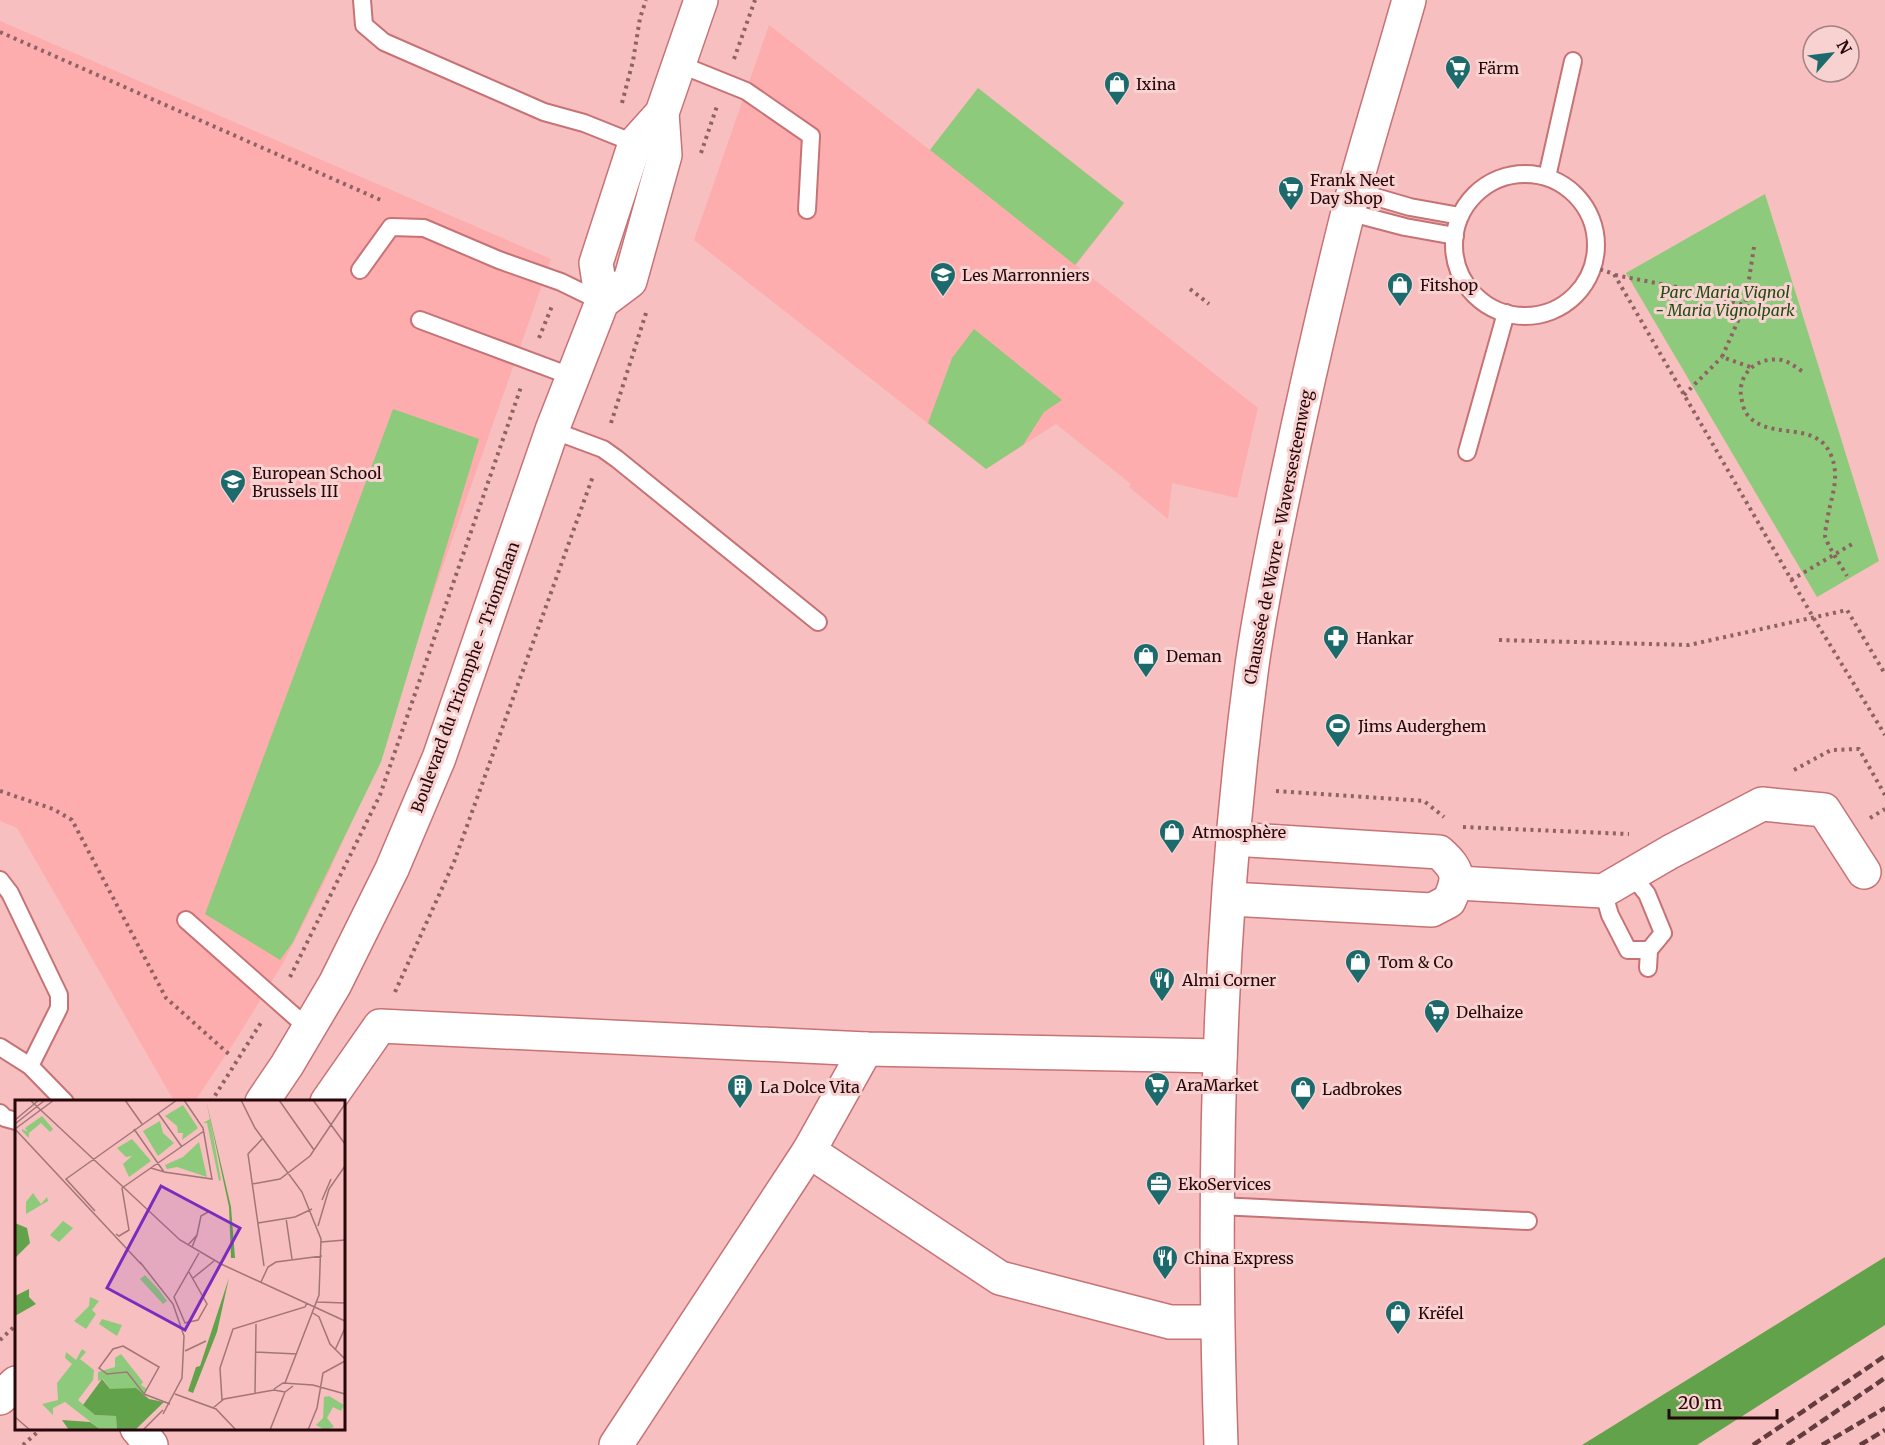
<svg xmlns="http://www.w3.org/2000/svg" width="1885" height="1445" font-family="Merriweather,serif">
<rect width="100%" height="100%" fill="#f7bfbf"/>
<g fill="#fdadae">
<polygon points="0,21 551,259 357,810 322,887 283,963 237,1038 195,1101 174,1101 17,828 0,821"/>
<polygon points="769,25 930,150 978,88 1124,203 1076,265 1258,408 1237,498 1172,483 1168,519 1129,487 1131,484 1056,424 986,469 694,240"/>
</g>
<g fill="#8eca7b">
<polygon points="978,88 1124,203 1075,265 930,150"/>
<polygon points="1765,194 1879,561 1817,597 1626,273"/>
<polygon points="974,329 1062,400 1044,412 1023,445 986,469 928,423 952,358"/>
<polygon points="393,409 479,439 381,762 293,942 280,960 205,914"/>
</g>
<polygon fill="#61a24a" points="1885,1257 1885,1325 1697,1445 1582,1445"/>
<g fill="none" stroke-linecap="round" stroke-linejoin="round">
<defs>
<g id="lane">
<polyline points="362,0 364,25 384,42 544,112 584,123 639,145"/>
<polyline points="679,64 746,91 811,136 807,210"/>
<circle cx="1525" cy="245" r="71"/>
<polyline points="1547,177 1573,61"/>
<polyline points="1355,191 1410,207 1460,216"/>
<polyline points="1348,212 1405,227 1455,236"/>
<polyline points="360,270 391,227 424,228 499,260 561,282 602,302"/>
<polyline points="420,320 573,377"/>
<polyline points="552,430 603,449 617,459 818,622"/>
<polyline points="1467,452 1506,313"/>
<polyline points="0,880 10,893 59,995 59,1008 30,1066"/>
<polyline points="1603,891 1610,915 1628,950 1649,950 1663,933 1647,894 1631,874"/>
<polyline points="186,920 309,1029"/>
<polyline points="1648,968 1649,950"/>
<polyline points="0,1047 30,1066 65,1102"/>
<polyline points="0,1113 5,1118 16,1121"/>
<polyline points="1218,1206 1528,1221"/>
</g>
<g id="street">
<polyline points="1457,883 1603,891 1670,852 1762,804 1824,810 1864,872"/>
<path d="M1229 899 1432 910 1449 901C1460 877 1459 870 1439 852L1233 839"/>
<polyline points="327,1102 380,1026 866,1049 1220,1056"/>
<polyline points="809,1151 1000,1278 1170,1322 1216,1322"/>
<polyline points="137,1428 151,1445"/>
<polyline points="616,1445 809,1151 866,1049"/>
</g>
<g id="secondary">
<polyline points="602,302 630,281 665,155 662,113"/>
<polyline points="262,1102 287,1065 335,984 392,869 439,758 552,430 602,302 596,263 635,143 662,113 701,0"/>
<polyline points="0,1398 16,1383"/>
<path d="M1221 1445C1212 1188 1217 929 1251 673 1257 627 1266 581 1275 536 1297 427 1321 320 1348 212 1367 141 1389 71 1409 0"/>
</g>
</defs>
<use href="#lane" stroke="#c77275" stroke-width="20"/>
<use href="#street" stroke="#c77275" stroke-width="36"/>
<use href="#secondary" stroke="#c77275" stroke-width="36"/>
<g stroke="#8e6263" stroke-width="4" stroke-dasharray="3 4.5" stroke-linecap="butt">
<polyline points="0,32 383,201"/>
<polyline points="734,59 755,0"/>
<polyline points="622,103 633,61 640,18 646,0"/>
<polyline points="701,153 717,106"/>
<polyline points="1593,267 1614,274 1813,617 1885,735"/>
<polyline points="1615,275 1692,290 1785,317"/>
<polyline points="1190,289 1209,304"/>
<polyline points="539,338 552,306"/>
<polyline points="1750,367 1722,357 1745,305 1754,247"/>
<path d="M1802 371C1795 367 1790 362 1782 360 1759 356 1738 372 1741 396 1742 401 1743 408 1746 413 1768 443 1815 418 1831 455 1841 479 1830 498 1827 522 1826 526 1825 532 1825 536 1827 545 1842 567 1847 576"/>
<polyline points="1684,395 1722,357"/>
<polyline points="611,423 646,313"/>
<polyline points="1791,580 1854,543"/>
<polyline points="1499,640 1689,645 1847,610 1885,674"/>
<polyline points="1794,770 1831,750 1859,749 1885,795"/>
<polyline points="0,791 53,809 72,820 166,998 231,1056"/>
<polyline points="1276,791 1424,801 1444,817"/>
<polyline points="1870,818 1885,809"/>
<polyline points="1463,827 1629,834"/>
<polyline points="290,977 380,795 521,387"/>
<polyline points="395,992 454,862 593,476"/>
<polyline points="211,1102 262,1021"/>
<polyline points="0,1340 16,1325"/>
<polyline points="23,1445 42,1428"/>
</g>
<use href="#lane" stroke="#fff" stroke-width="16"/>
<use href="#street" stroke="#fff" stroke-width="33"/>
<use href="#secondary" stroke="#fff" stroke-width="33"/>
<g stroke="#633c3e" stroke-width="4.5" stroke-dasharray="9 4.5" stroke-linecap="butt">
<polyline points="1753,1445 1885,1356"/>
<polyline points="1787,1445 1885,1378"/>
<polyline points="1822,1445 1885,1408"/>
<polyline points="1860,1445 1885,1430"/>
</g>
</g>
<defs>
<symbol id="supermarket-pin" viewBox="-11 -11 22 30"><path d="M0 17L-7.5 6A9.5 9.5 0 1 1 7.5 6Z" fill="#1d6a6d" stroke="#f8d1d1"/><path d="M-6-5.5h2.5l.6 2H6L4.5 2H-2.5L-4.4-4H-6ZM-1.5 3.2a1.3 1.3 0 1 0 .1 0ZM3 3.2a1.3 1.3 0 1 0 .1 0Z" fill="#fff"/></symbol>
<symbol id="shop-pin" viewBox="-11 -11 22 30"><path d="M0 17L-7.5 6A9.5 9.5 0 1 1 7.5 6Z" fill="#1d6a6d" stroke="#f8d1d1"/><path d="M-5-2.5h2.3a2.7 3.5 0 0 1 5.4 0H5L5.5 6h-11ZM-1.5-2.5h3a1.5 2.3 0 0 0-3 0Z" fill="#fff"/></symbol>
<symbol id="school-pin" viewBox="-11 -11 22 30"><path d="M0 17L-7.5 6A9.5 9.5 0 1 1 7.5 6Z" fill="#1d6a6d" stroke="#f8d1d1"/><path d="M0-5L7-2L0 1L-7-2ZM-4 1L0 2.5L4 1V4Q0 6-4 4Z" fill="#fff"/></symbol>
<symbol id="pharmacy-pin" viewBox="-11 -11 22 30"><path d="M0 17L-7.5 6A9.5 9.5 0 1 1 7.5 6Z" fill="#1d6a6d" stroke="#f8d1d1"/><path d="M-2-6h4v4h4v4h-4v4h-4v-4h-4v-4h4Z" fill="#fff"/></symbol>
<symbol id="stadium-pin" viewBox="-11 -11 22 30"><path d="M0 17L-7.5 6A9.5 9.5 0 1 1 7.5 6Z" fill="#1d6a6d" stroke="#f8d1d1"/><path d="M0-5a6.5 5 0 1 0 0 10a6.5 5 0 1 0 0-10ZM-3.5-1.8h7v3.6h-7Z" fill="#fff"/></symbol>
<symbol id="restaurant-pin" viewBox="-11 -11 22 30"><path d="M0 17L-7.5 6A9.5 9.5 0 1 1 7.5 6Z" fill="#1d6a6d" stroke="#f8d1d1"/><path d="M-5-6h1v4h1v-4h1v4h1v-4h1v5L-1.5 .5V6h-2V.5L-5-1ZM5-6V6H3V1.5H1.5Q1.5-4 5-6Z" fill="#fff"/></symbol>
<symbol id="building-pin" viewBox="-11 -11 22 30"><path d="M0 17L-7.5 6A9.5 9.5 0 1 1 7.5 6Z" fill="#1d6a6d" stroke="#f8d1d1"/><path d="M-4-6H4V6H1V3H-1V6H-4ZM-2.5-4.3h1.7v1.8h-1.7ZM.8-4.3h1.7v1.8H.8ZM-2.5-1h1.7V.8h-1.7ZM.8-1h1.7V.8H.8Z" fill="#fff"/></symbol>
<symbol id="office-pin" viewBox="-11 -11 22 30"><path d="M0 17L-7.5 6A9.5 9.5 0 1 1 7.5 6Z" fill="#1d6a6d" stroke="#f8d1d1"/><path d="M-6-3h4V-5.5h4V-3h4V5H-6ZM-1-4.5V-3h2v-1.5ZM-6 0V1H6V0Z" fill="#fff"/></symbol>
</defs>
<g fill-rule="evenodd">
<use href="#supermarket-pin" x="1443" y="53" width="30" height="40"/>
<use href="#shop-pin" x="1102" y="69" width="30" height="40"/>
<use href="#supermarket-pin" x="1276" y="174" width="30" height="40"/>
<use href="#school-pin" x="928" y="260" width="30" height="40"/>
<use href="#shop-pin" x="1385" y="270" width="30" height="40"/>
<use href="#school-pin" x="218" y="467" width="30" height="40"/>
<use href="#pharmacy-pin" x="1321" y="623" width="30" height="40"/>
<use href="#shop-pin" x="1131" y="641" width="30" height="40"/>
<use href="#stadium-pin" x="1323" y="711" width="30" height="40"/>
<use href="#shop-pin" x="1157" y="817" width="30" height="40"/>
<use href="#shop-pin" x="1343" y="947" width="30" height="40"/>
<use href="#restaurant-pin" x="1147" y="965" width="30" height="40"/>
<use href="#supermarket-pin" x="1422" y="997" width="30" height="40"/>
<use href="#supermarket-pin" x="1142" y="1070" width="30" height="40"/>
<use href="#building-pin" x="725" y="1072" width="30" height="40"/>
<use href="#shop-pin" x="1288" y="1074" width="30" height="40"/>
<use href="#office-pin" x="1144" y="1169" width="30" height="40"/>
<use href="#restaurant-pin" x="1150" y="1243" width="30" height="40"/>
<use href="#shop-pin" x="1383" y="1298" width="30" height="40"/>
</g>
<g text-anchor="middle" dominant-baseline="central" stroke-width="6" stroke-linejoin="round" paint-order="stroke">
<g font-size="16" fill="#27070a" stroke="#f8d1d1" text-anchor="start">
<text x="1478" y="68">Färm</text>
<text x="1136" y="84">Ixina</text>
<text x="1310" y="180">Frank Neet<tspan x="1310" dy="18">Day Shop</tspan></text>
<text x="962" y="275">Les Marronniers</text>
<text x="1420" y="285">Fitshop</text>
<text x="252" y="473">European School<tspan x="252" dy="18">Brussels III</tspan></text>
<text x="1356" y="638">Hankar</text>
<text x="1166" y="656">Deman</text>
<text x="1358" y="726">Jims Auderghem</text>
<text x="1192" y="832">Atmosphère</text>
<text x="1378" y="962">Tom &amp; Co</text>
<text x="1182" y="980">Almi Corner</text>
<text x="1456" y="1012">Delhaize</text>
<text x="1176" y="1085">AraMarket</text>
<text x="760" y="1087">La Dolce Vita</text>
<text x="1322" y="1089">Ladbrokes</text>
<text x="1178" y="1184">EkoServices</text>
<text x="1184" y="1258">China Express</text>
<text x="1418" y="1313">Krëfel</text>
</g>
<g font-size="16" font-style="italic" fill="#214c0f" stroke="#f8d1d1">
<text x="1725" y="292">Parc Maria Vignol<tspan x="1725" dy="18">- Maria Vignolpark</tspan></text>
</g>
<g font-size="16" fill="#27070a" stroke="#f8d1d1">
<text transform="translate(1278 537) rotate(-79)">Chaussée de Wavre - Waversesteenweg</text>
<text transform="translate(465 677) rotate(-70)">Boulevard du Triomphe - Triomflaan</text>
</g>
</g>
<g transform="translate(15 1100)">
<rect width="330" height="330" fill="#f7bfbf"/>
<path d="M168 5 183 28 167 40 168 33H163L162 26 150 16ZM27 16 38 29 35 32 26 23 14 33V38L7 31V29L13 32 10 28ZM195 19 206 80 204 81 192 23H188ZM145 21 148 33 159 43 143 56 128 31ZM117 39 136 61 114 77 108 64 117 56 111 57 102 48ZM184 42 192 77 162 67 152 69 150 65 168 57ZM18 93 26 104 32 97 33 101 11 114V102ZM48 121 58 128 44 142 35 135ZM130 175 144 190 152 201 148 204 125 179ZM75 197 84 201 77 210 81 214 71 229 59 221 74 206ZM87 219 107 225 102 236 84 224ZM67 249 71 252 65 259 79 270 78 280 63 300 80 315 101 316 102 330H86L50 302 38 308V315L27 304 43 300 42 283 57 264 50 258 51 252 61 260ZM106 254 128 282 126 285 132 289 127 294 118 289H95L88 279 83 281V272L100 267V258ZM314 296 329 305 326 311 318 307 312 318 319 327 310 330 301 325 308 318 309 297Z" fill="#8eca7b"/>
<path d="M191 0 216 107 220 158H216L214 107ZM0 123 12 128 15 143 0 158ZM214 178 202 232 178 293 173 291 181 267 185 266ZM14 189V197L21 204 0 216V196ZM87 279 95 289 121 288 134 299 149 302 120 330H102L101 316 80 315 68 305ZM47 320 75 322 86 330H54Z" fill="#61a24a"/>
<path fill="none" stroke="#a47577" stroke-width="1.5" d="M15 0 165 140 206 164 330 221M110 0 127 24M226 0 240 28 287 92 306 139 304 195 270 283M264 0 299 50M298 0 330 44M143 13 167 47M0 20 24 0M0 24 30 0M0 29 126 164M0 29 39 0M119 29 149 72 136 68M247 39 233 54 249 166M149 72 197 79 188 28 169 0M237 84 265 79 295 56 330 4M307 100 316 79M80 111 51 79 162 0M271 118 277 159M243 123 280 117 297 109M303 126 314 89 330 66M101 134 104 136 114 130 107 88 189 31M182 135 186 116 193 112M306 142 330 140M173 145 182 135 177 147M125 162 158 204 169 236 167 278 148 314M174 172 192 204 183 220 170 223 159 197 184 153M178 178 199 161M246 182 253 167 261 162 307 156M302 202 330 203M298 213 304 217 315 244 330 259M108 246 144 267 129 294 112 272 92 274 84 268 98 249ZM320 250 330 228M170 251 191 241M240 252 282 254M259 289 268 283 298 285 330 294M240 293 241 224M129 294 155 304M160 294 201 309 221 330M207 300 205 268 218 229 290 207 292 203M198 308 209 299 259 290 270 292 278 286M0 317 15 330M128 330 148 310M255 330 270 292M293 330 302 308 308 273 330 261"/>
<path fill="#7b2cbf" fill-opacity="0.15" stroke="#7b2cbf" stroke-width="3" d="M146 86 225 128 170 230 92 188Z"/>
<rect width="330" height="330" fill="none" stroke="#27070a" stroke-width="3"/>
</g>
<g transform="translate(1831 54) rotate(62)"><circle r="28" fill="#f8d1d1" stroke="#a48081" stroke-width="1.5"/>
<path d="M0-4.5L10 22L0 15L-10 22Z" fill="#1d6a6d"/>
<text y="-9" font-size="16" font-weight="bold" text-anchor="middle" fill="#27070a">N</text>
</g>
<path d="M1669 1409v9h108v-9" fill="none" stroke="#27070a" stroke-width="3"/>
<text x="1678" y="1409" font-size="18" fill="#27070a" stroke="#f8d1d1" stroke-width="4.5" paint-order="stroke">20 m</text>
</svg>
